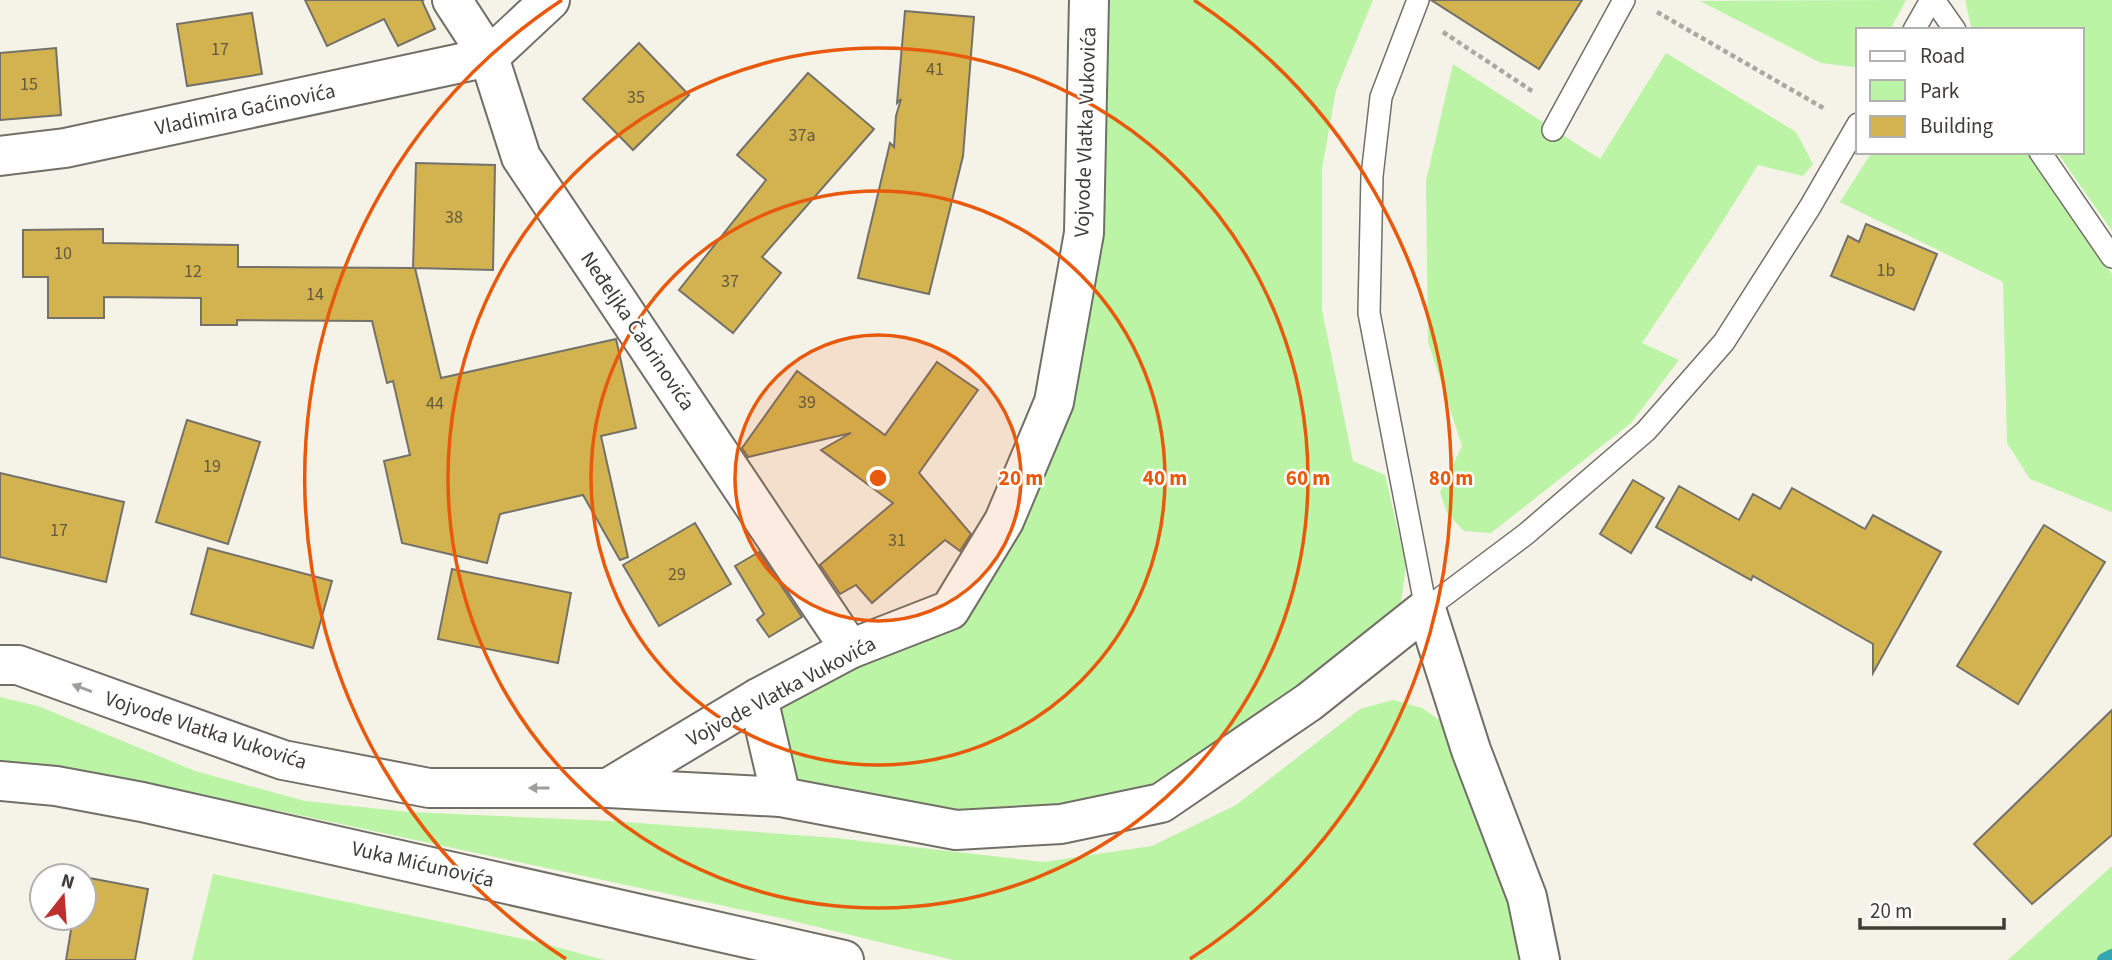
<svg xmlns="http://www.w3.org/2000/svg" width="2112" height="960" font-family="'Source Sans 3',sans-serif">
<rect width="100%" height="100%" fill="#f5f2e8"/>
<g fill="#baf4a4">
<polygon points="1104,0 1373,0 1336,90 1322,169 1322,310 1353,461 1385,475 1406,565 1400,611 1326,671 1156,788 1063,811 958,816 792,786 778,704 857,661 961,622 1061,404"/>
<polygon points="1906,0 1890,30 1858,30 1858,64 1854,67 1821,63 1700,1"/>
<polygon points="1965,0 2112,0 2112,231 2057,152 2082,152 2082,30 1972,30"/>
<polygon points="1666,53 1796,132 1813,164 1803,176 1758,165 1714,235 1642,343 1679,360 1631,423 1491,533 1464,531 1447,513 1440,492 1462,446 1428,342 1426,181 1453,64 1600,159"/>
<polygon points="1872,152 2028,152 2112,274 2112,512 2030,479 2007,443 2003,282 1840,202"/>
<polygon points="0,697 38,706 195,771 305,801 409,812 611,821 835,838 1043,862 1152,846 1236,805 1360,709 1393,700 1422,708 1448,726 1517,901 1526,960 953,960 785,919 280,811 13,764 0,764"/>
<polygon points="2112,866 2112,960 2008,960 2009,959"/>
<polygon points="213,874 538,942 604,960 192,960"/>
</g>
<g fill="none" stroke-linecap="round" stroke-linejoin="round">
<polyline stroke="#35a5ae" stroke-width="14" points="2104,960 2112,956"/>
</g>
<g fill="#d3b350" stroke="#747169" stroke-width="2">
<polygon points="305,0 424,0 422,1 435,29 398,46 384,19 327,46"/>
<polygon points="1431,0 1582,0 1539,69"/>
<polygon points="905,11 974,17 963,156 929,294 858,278 890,143 894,147 896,116 901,99 897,103"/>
<polygon points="252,13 262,74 187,86 177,24"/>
<polygon points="639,43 689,95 633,150 583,99"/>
<polygon points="56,48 61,115 0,120 0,53"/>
<polygon points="808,73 874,129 762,257 781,273 733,333 679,290 766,180 737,155"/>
<polygon points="416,163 495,165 493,270 415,268 441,378 616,339 636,428 601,436 628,557 620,560 583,495 500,514 487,563 402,543 384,461 410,455 393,381 387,383 372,321 237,320 237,325 201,325 201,298 104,297 104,318 48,318 48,277 23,277 23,230 103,229 103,243 238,245 238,267 413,268"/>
<polygon points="1866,224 1937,254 1914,310 1831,276 1848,236 1859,242"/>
<polygon points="937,362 978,390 919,473 971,534 960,551 945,540 872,603 856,585 840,594 820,565 893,503 821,450 851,433 748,457 742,448 797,371 885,435"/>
<polygon points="187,420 260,442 228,544 156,522"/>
<polygon points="0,473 124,502 106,582 0,557"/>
<polygon points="1633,480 1664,498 1631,553 1600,534"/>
<polygon points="1679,486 1739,520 1753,494 1780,509 1792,488 1865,529 1873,515 1941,552 1873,673 1873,644 1753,576 1751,580 1656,527"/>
<polygon points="695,523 731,584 659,626 623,565"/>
<polygon points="2044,525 2105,562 2018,704 1957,666"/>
<polygon points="208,548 332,581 313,648 191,614"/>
<polygon points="759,552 802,617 769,637 757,620 764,614 735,566"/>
<polygon points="452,569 571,593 558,663 438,639"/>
<polygon points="2112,710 2112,835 2032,904 1974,844"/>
<polygon points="84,877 148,889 135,960 66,960 73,918 84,918"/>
</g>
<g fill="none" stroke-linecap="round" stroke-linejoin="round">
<defs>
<g id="lane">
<polyline points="1418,0 1381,97 1372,176 1369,313 1426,609 1526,534 1646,431 1724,342 1810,207 1858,124"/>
<polyline points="1934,0 1955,30"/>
<polyline points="1914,30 1931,0"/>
<polyline points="1553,130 1624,0"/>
<polyline points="2040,152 2112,257"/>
</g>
<g id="street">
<polyline points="452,0 489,57 521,157 850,649"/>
<polyline points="489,57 550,0"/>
<polyline points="0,156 65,148 489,57"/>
<polyline points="0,665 18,665 283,760 429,788 608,788 781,797 956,830 1061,824 1161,803 1309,702 1426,609 1471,750 1527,897 1540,960"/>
<polyline points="758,698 781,797"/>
<polyline points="608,788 758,698 850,649 950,610 1004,521 1054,402 1084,233 1089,0"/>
</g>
<polyline id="primary" points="0,781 56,786 142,802 844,960"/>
</defs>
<use href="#lane" stroke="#716f67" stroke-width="24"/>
<use href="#street" stroke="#716f67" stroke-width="42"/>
<use href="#primary" stroke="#716f67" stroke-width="42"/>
<g stroke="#aaa8a0" stroke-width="4.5" stroke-dasharray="5 3.5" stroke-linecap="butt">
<polyline points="1657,12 1825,109"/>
<polyline points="1443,32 1535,93"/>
</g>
<use href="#lane" stroke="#fff" stroke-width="21"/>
<use href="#street" stroke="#fff" stroke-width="38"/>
<use href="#primary" stroke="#fff" stroke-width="38"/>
</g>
<defs><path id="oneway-solid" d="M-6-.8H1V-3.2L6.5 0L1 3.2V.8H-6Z" transform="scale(1.75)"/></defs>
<g fill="#9e9e9c">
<use href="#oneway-solid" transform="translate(82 688) rotate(-160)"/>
<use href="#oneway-solid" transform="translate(539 788) rotate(-180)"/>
</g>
<circle cx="878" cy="478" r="143" fill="#e8590c" fill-opacity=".12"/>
<g fill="none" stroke="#e8590c" stroke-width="3.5">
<circle cx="878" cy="478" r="143"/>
<circle cx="878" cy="478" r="287"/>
<circle cx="878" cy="478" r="430"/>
<path d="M566 959A573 573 0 0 1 562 0M1194 0A573 573 0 0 1 1190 959"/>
</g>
<g text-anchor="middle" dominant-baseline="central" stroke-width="5" stroke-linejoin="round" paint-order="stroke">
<g font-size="18" fill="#635a3f">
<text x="220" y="49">17</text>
<text x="935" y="69">41</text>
<text x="29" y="84">15</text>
<text x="636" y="97">35</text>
<text x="802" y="135">37а</text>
<text x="454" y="217">38</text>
<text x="63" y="253">10</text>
<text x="1886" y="270">1b</text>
<text x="193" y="271">12</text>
<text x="730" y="281">37</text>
<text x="315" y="294">14</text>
<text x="807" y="402">39</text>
<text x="435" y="403">44</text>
<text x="212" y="466">19</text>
<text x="59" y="530">17</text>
<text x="897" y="540">31</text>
<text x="677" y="574">29</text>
</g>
<g font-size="21" fill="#3e3d39" stroke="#fff">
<text transform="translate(245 109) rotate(-12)">Vladimira Gaćinovića</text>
<text transform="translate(1085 132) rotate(-88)">Vojvode Vlatka Vukovića</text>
<text transform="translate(638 331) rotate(56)">Neđeljka Čabrinovića</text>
<text transform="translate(781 691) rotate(-28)">Vojvode Vlatka Vukovića</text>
<text transform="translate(206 730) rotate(18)">Vojvode Vlatka Vukovića</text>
<text transform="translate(423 864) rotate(13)">Vuka Mićunovića</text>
</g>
</g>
<circle cx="878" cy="478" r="10" fill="#e8590c" stroke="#fff" stroke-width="3.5"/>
<g font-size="21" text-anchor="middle" font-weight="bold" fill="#e8590c" stroke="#fff" stroke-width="5" stroke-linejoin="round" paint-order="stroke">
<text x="1021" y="485">20 m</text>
<text x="1165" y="485">40 m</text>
<text x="1308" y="485">60 m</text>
<text x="1451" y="485">80 m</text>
</g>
<rect x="1856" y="28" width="228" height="126" fill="#ffffff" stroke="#b2b1b0" stroke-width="2"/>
<rect x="1870" y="51" width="35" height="10" fill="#ffffff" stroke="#b2b1b0" stroke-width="2"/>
<text x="1920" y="63" font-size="21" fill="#3e3d39">Road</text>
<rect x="1870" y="80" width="35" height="21" fill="#baf4a4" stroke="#b2b1b0" stroke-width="2"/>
<text x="1920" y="98" font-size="21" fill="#3e3d39">Park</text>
<rect x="1870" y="116" width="35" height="21" fill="#d3b350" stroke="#b2b1b0" stroke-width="2"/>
<text x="1920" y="133" font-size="21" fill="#3e3d39">Building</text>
<g transform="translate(63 897) rotate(17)"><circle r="33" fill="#ffffff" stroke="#b2b1b0" stroke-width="2"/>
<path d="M0-5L12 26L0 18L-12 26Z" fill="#be302d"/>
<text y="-10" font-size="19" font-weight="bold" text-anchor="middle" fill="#3e3d39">N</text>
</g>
<path d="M1860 918v10h144v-10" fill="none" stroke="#3e3d39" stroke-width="3.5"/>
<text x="1870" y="918" font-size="21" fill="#3e3d39" stroke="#ffffff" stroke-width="5" paint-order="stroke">20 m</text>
</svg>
